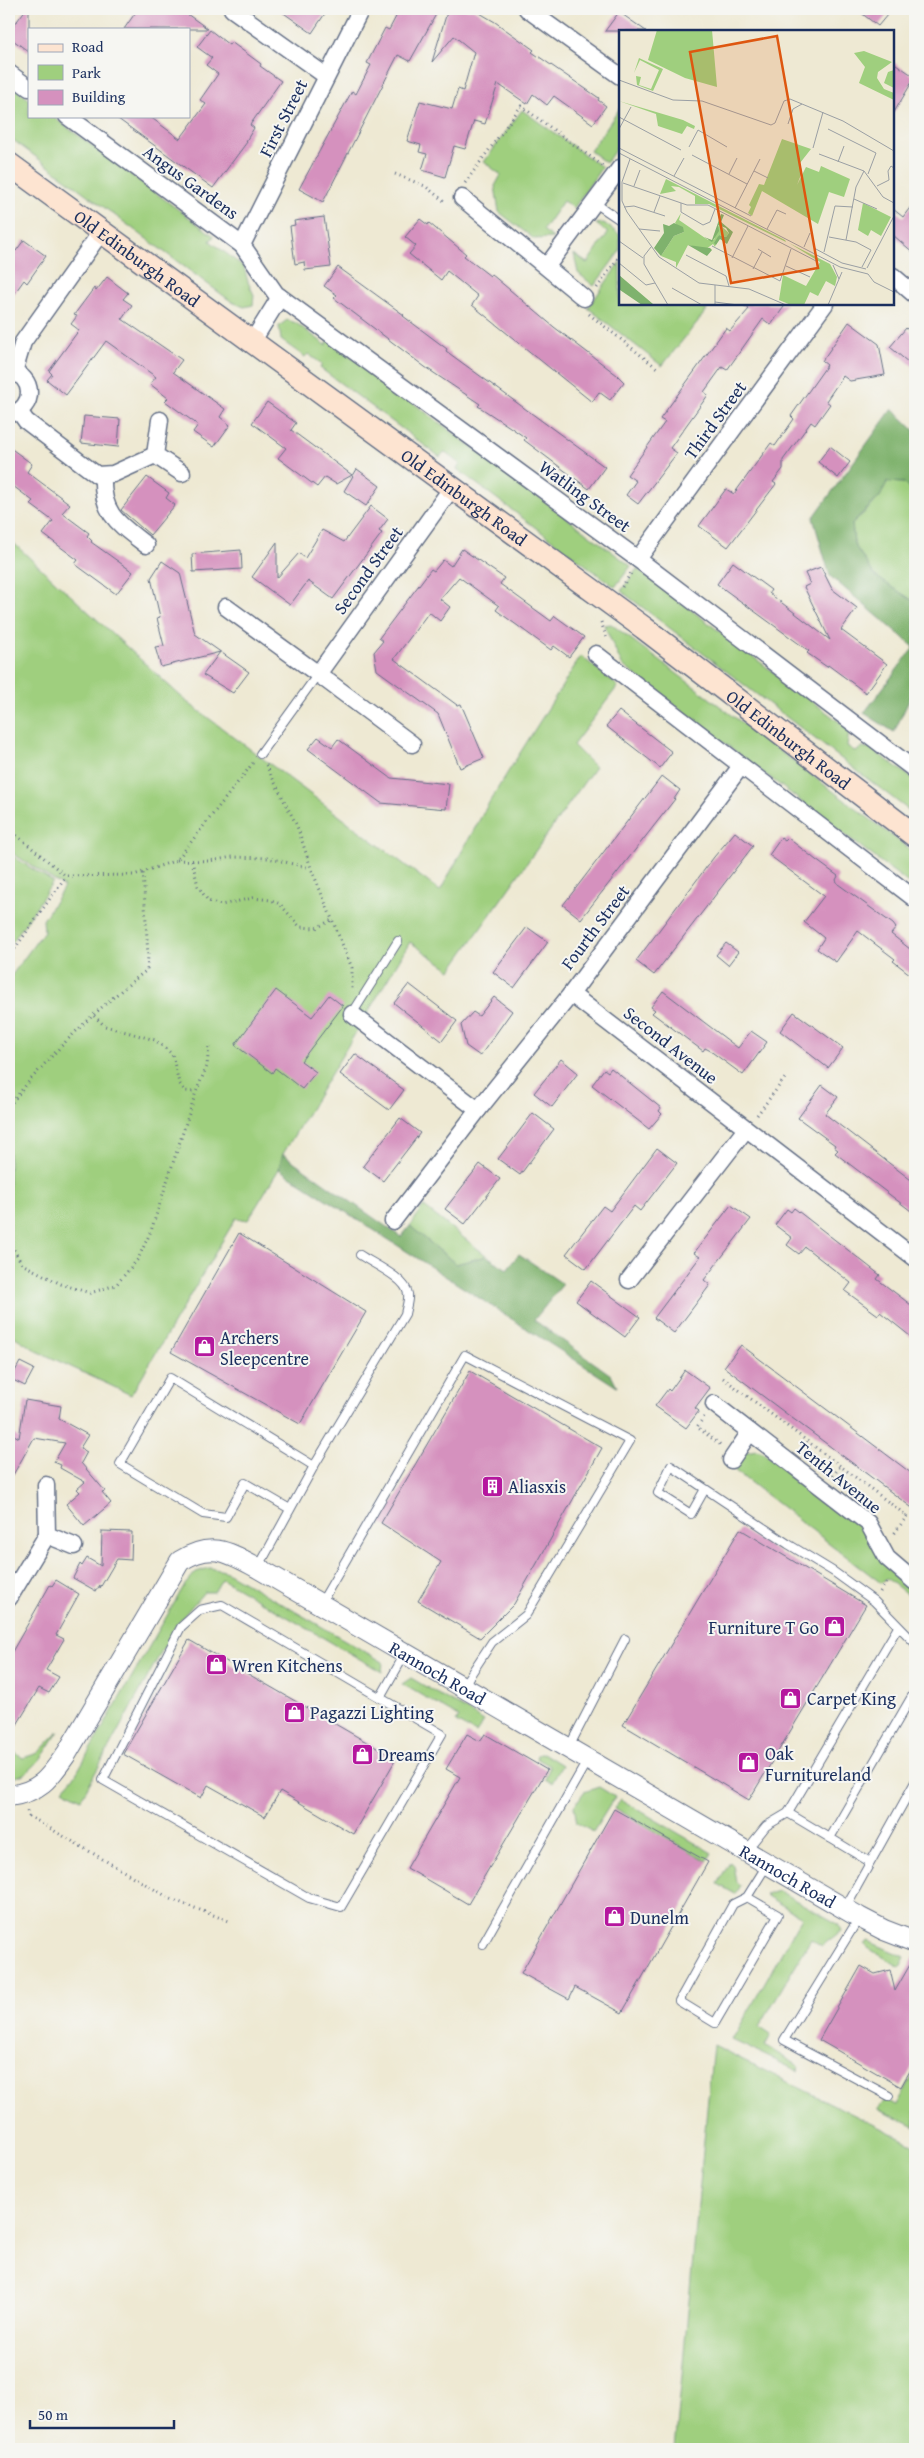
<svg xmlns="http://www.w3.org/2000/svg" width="924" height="2458" font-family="'Gentium Book Plus',serif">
<rect width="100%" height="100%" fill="#f6f6f2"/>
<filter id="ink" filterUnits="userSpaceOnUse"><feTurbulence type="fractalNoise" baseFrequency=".02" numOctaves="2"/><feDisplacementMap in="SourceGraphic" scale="10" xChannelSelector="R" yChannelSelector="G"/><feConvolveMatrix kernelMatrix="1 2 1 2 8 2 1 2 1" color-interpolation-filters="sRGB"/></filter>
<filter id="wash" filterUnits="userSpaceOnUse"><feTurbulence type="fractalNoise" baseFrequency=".0096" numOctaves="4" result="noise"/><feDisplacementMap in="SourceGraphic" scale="20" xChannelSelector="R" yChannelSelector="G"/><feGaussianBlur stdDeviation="1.12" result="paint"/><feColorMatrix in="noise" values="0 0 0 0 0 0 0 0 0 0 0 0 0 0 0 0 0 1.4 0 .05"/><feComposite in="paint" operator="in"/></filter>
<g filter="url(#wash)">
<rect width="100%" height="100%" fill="#eee9d3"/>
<g fill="#9fcf7e" stroke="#5d7f6e">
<polygon points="9,84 29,99 29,116 52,116 214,236 210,241 244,267 248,282 254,295 253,305 244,307 232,302 9,137"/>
<polygon points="620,108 620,143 606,163 590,151"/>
<polygon points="522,110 602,167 574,208 563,201 543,230 553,238 534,239 499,212 495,186 501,175 484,162"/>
<polygon points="604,223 620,235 620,251 594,286 578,273 574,254 587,263 608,233 596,224"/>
<polygon points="620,262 620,304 698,304 707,310 662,366 588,308"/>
<polygon points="287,320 296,323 326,345 329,340 631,566 615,587 457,469 460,464 444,452 440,457 320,368 322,364 308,354 305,357 281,340 279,326"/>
<path d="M887 482 904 483 915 494V602L875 576 854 544 852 523C868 510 879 501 887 482Z"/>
<polygon points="9,539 187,702 440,891 491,799 581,656 618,686 573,745 595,767 451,970 410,942 283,1154 279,1169 248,1220 236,1218 131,1395 37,1351 9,1333 9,979 44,931 43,920 64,887 9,851"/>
<polygon points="637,569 846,727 849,733 847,746 856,752 862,747 870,748 915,780 915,815 621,591"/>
<polygon points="611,624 915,853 915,888 622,665 604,625"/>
<polygon points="9,854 53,882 9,947"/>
<polygon points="423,1206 487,1256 456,1264 410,1226"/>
<polygon points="756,1450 763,1452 861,1525 915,1588 915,1600 886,1578 881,1583 734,1470 746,1452"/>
<polygon points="209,1568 225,1571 383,1662 382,1672 222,1579 214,1592 204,1592 176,1625 81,1799 63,1789 76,1774 184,1586 196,1572"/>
<polygon points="411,1678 484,1721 476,1733 456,1722 459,1717 402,1684"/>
<path d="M59 1731C47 1749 34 1777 9 1778V1749L23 1758 38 1753Z"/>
<polygon points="543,1753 562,1765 552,1783 545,1779 550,1766 536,1758 537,1755"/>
<polygon points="599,1787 615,1797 593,1832 577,1823 574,1806 584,1792"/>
<polygon points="620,1799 712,1853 707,1861 615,1808"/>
<polygon points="730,1862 733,1865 736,1882 740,1885 735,1894 718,1884"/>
<polygon points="779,1891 838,1924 841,1931 822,1946 811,1939 759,2027 771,2035 765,2046 799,2066 798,2071 732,2040 802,1917 765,1895"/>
<polygon points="868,1941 905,1957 900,1967 868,1948 865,1945"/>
<polygon points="713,2045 915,2145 915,2449 675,2449"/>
<polygon points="915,2071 915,2127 878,2109 885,2100 897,2105"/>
</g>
<g fill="#7fb26d" stroke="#4d7066">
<polygon points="892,409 915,431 915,494 904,483 887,482 880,497 852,523 854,544 875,576 915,602 915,688 894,732 864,713 914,647 830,576 813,518"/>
<polygon points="283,1154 401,1237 410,1226 456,1264 487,1256 507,1269 519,1254 563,1284 534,1320 611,1375 617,1387 279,1169"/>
</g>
<g id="blocks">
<g fill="#d591be">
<polygon points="26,9 29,9 29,52 9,37 9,32"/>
<polygon points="138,9 180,9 208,29 124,29"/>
<polygon points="278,9 328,9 312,33"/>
<polygon points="400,9 439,9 410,61 398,55 323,202 299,189 352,91 356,94 371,65 367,63 385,28 389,30"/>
<polygon points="448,9 473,9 495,22 534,50 532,52 599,98 598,100 606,106 593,124 554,96 547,105 533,94 527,104 498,84 485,124 474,121 465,149 454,146 445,177 422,170 427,154 419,152 421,145 407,141 420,101 452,109 458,89 463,91 474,52 454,36 432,62"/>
<polygon points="856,9 892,9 878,26"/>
<polygon points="619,12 646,31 605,31"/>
<polygon points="210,30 229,45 231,42 261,64 260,66 281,81 250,125 254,128 246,141 247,142 213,188 114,116 149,116 180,139 206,104 200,100 218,74 206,65 212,58 197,47"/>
<polygon points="893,62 915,77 893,114"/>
<polygon points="915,201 915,254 893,235 893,209 903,217"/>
<polygon points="324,217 331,267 305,270 304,262 295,264 290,226 295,225 294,221"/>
<polygon points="420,219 428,225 429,223 466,254 464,256 490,276 491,274 554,327 617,375 624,382 610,400 599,392 592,402 472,305 478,296 447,271 441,280 409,254 416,246 405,237"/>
<polygon points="24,240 46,256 27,283 24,280 9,301 9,246 16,251"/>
<polygon points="338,267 404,315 403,316 447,349 446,351 605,467 589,489 524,440 526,438 513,429 478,406 480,404 425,367 334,298 337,295 324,286"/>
<polygon points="107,277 128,293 123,299 132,305 122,319 182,360 173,372 225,409 220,417 230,425 214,447 193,432 198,425 165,401 168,398 150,384 156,377 106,341 66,395 47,380 52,374 49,371 79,330 71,324 77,316 74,315 94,288 96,291"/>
<polygon points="742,304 786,304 771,325 763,319 727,370 722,367 704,392 708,395 670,448 677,453 638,504 626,495 636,481 627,475 665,422 660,419 726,328 730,331 749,309"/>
<polygon points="849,322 879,344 885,375 850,381 843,376 826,401 830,404 815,425 811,422 783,460 783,469 773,482 776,484 728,547 699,526 726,489 734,494 771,443 775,446 794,419 791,416 827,365 822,361"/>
<polygon points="906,328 915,336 915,368 890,347"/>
<polygon points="267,402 296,423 291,430 352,475 336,484 325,477 317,487 278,458 286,448 252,423"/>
<polygon points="84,416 120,419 118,447 81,443"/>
<polygon points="830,446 850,462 838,478 818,462"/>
<polygon points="9,447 32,464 27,472 70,504 62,513 89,533 87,536 92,541 91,542 133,572 116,594 75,564 78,560 43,534 53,521 30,504 33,501 9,483"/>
<polygon points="357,469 380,486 366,506 344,491"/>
<polygon points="147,477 169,493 166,498 175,505 150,535 121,510"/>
<polygon points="371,506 388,519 379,531 382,533 333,599 308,581 290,605 252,577 277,542 277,578 299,553 305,558 322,530 344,542"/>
<polygon points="462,549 504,578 500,584 551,621 555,616 584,637 569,657 554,646 551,650 496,610 499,606 459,577 440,599 450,607 440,621 429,612 394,659 457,705 461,704 484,758 460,768 438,714 377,670 374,652 383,641 379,638 431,569 434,571 443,560 451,566"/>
<polygon points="241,550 242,569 193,572 192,554"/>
<polygon points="162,561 180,573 195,634 249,672 233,693 203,675 220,652 161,667 155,647 164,646 157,618 160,617 151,578"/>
<polygon points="733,562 771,590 769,593 830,640 804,587 810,584 805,573 821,567 832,589 857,608 841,630 887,664 866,693 828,665 827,667 807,653 809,651 717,584"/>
<polygon points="619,711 672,752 660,768 606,726"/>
<polygon points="318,737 332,747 338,739 391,778 449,784 446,809 381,803 308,749"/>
<polygon points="662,776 680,790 674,799 675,799 581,919 563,905"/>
<polygon points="735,832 753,846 654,975 636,961 714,857"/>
<polygon points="781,838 785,841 788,838 816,860 838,876 836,880 838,884 893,924 896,928 891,934 915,953 915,978 893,961 895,959 858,931 836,962 817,949 824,938 804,922 824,896 769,855"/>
<polygon points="527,927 548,942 514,988 493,972"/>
<polygon points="726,943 738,952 728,965 716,955"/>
<polygon points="409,984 457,1021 442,1041 394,1003"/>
<polygon points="276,990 312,1017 329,995 343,1006 301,1061 316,1072 302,1089 275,1068 272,1073 235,1045"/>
<polygon points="663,991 738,1048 751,1031 767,1042 743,1075 709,1050 705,1048 703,1051 652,1013 655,1010 651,1007"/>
<polygon points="494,997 512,1011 480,1056 466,1046 461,1025 473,1012 479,1016"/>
<polygon points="794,1012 843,1048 828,1068 780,1031"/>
<polygon points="355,1054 404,1090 389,1110 340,1074"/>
<polygon points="561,1059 578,1073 552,1107 534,1093"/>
<polygon points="611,1068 661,1108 659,1111 662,1114 649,1129 592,1085 604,1069 608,1072"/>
<polygon points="822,1085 838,1097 825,1114 915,1183 915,1214 835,1153 838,1150 834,1147 835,1145 798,1118"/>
<polygon points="533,1113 554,1129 520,1175 498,1159"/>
<polygon points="400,1118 420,1133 383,1181 363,1166"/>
<polygon points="657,1148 677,1163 640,1211 634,1206 586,1269 566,1254 603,1206 610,1211"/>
<polygon points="480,1164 500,1179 465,1224 445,1209"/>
<polygon points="731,1205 751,1219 704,1280 710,1285 674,1333 654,1318 700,1257 694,1253"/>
<polygon points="794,1208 880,1275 877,1279 915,1308 915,1340 880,1312 878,1315 845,1291 851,1283 805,1247 799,1254 787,1245 792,1238 775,1225 787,1209 791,1212"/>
<polygon points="239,1233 366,1312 300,1424 171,1352"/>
<polygon points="591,1281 640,1317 625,1337 576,1301"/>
<polygon points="741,1345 915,1476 915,1510 724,1367"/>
<polygon points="20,1362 34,1369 25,1386 11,1379"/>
<polygon points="685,1370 710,1388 695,1408 699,1411 686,1428 655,1406 668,1389 670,1391"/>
<polygon points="470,1371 602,1448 514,1604 480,1638 418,1601 441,1562 381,1523"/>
<polygon points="25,1400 61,1406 59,1419 88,1435 80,1448 87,1452 81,1463 105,1491 102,1492 111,1503 84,1526 66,1504 80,1492 77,1489 85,1482 60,1468 61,1465 54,1462 65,1443 34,1438 9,1482 9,1432 19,1438"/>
<polygon points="740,1529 866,1605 749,1800 623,1725"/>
<polygon points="102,1531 132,1532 131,1560 117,1559 100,1588 100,1585 96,1591 73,1578 80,1564 82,1566 87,1558 101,1566"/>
<polygon points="56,1580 79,1594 56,1635 64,1639 46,1670 59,1677 49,1693 39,1688 9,1738 9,1657 50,1585 52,1586"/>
<polygon points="189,1640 396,1759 353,1834 280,1791 265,1817 208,1785 201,1798 123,1754"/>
<polygon points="467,1734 480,1741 485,1734 547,1770 468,1904 407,1868 460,1777 446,1769"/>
<polygon points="614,1809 708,1862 622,2013 575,1987 569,1999 521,1973"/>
<polygon points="915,1956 915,2062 901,2087 819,2040 861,1966 875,1974 890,1970 895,1991"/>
</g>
</g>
</g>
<g filter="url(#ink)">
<use href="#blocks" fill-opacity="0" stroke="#657087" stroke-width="1"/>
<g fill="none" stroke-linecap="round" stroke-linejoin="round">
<defs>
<g id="service">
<polyline points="595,203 620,220"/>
<polyline points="260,754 318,674"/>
<polyline points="352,1014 398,941"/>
<polyline points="705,1489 691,1514 658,1493 671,1466 788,1544 834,1572 874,1601 915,1643"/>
<polyline points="290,1509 245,1483 226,1517 203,1514 120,1464 170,1378 314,1466"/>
<path d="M258 1568 314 1466 405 1314C406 1308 409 1300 408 1294 406 1278 373 1264 360 1255"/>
<polyline points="321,1603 465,1355 630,1441 526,1615 492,1642 463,1686"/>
<polygon points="222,1605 442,1734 341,1907 309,1898 103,1780 181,1627 200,1610"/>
<polyline points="380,1698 405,1654"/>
<polyline points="569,1747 625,1639"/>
<polyline points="788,1813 830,1838"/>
<polyline points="746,1851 766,1826 788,1813 898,1627"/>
<polyline points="870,1862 830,1838 915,1691"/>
<polygon points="747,1897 778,1915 715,2023 679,2001 733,1904"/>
<polyline points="747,1897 767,1865"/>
<polyline points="845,1908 915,1782"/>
<polyline points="859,1918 784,2040 889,2096"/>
<polyline points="483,1944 587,1761"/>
</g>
<g id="minor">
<polyline points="232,9 326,76"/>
<polyline points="527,9 620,76"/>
<polyline points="9,73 29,88"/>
<polyline points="67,116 242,245 276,294 639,560 915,770"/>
<polyline points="462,198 584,298"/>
<polyline points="242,245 361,9"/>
<polyline points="547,266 620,168"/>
<polyline points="893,276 915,295"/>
<polyline points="252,342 280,297"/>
<path d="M9 371C35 375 36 409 10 414"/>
<polyline points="14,372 23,342 101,232"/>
<polyline points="19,411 26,421 97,475 113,474 155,455"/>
<polyline points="160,420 155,455 182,473"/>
<path d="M103 476C101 514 119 524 146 545"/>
<polyline points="638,559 825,304"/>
<polyline points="226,607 318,674 451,489"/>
<polyline points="596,654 915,899"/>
<polyline points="318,674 412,744"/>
<polyline points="571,994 915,1258"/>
<polyline points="352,1014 478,1110"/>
<polyline points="393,1221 478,1110 571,994 741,766"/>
<polyline points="629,1280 746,1129"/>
<polyline points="714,1404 868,1523 887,1558 915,1582"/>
<polyline points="731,1460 750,1432"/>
<polyline points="46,1485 47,1535 74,1546"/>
<polyline points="9,1598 47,1535"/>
</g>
<g id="tertiary">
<path id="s1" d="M9 1796C41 1792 50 1777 67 1753L180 1561C212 1541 228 1552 258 1568L859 1917 884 1930 915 1942"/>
</g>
<g id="secondary">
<path id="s2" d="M9 164 644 628 915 836"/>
</g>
</defs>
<use href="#service" stroke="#657087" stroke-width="10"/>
<use href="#minor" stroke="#657087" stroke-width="19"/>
<use href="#tertiary" stroke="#657087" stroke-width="22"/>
<use href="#secondary" stroke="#657087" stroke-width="25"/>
<g stroke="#657087" stroke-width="3" stroke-dasharray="1 4" stroke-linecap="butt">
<polyline points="395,174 425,186 444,201"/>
<polyline points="465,183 521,106 603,166"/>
<polyline points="597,288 620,255"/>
<polyline points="589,314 657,368"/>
<polyline points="622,587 631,573"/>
<polyline points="601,622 607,639"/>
<polyline points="266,765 297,826 311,868 352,968 352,989"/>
<polyline points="9,829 66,876"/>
<polyline points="177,860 209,861 233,857 268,858 310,868"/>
<polyline points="192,861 198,886 208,901 221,905 253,898 271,900 280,904 300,927 316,928 332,920"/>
<polyline points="9,957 66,876 134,875 177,860 253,763"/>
<polyline points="94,1016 105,1026 155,1040 172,1054 179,1083 185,1091 196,1092"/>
<path d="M9 1106C48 1056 96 1009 147 970L148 956 143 871"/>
<polyline points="757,1115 785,1078"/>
<polyline points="9,1241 22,1264 61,1284 90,1293 116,1285 138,1259 151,1231 196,1092 207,1066 209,1046"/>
<polyline points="723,1378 907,1516 894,1534"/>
<polyline points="704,1417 697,1427 722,1446"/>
<polyline points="833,1476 840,1466"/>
<polyline points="880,1592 886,1583 888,1584"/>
<polyline points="27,1811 29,1816 171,1899 229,1921"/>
</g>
<use href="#service" stroke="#fff" stroke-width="8"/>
<use href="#minor" stroke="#fff" stroke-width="16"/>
<use href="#tertiary" stroke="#fff" stroke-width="20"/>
<use href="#secondary" stroke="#fde4d1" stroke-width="22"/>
</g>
</g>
<defs>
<symbol id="shop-square" viewBox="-11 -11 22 22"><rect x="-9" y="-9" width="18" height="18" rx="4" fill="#b5179e" stroke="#f6f6f2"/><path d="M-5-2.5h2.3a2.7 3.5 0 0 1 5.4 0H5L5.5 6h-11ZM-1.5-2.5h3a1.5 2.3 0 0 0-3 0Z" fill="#fff"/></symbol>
<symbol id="building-square" viewBox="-11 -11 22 22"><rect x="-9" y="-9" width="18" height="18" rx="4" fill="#b5179e" stroke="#f6f6f2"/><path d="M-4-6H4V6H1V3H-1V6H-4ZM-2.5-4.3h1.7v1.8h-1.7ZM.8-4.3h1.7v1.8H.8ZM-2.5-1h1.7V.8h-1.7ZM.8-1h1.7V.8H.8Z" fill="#fff"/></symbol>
</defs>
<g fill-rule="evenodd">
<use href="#shop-square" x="192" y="1334" width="25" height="25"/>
<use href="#building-square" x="480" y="1474" width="25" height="25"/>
<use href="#shop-square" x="822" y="1614" width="25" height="25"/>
<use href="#shop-square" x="204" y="1652" width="25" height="25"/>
<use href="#shop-square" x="778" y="1686" width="25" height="25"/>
<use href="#shop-square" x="282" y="1700" width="25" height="25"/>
<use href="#shop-square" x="350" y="1742" width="25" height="25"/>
<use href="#shop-square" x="736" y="1750" width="25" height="25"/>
<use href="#shop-square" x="602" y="1904" width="25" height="25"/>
</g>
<g text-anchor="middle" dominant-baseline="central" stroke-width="4" stroke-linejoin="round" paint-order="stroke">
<g font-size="18" fill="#1b2f5e" stroke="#f6f6f2">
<text transform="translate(283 118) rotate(-63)">First Street</text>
<text transform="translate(191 182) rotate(36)">Angus Gardens</text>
<text stroke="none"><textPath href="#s2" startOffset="159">Old Edinburgh Road</textPath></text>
<text transform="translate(715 420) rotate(-54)">Third Street</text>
<text transform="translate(585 496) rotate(36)">Watling Street</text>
<text stroke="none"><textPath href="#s2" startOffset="564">Old Edinburgh Road</textPath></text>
<text transform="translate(368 570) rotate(-54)">Second Street</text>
<text stroke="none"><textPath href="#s2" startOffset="969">Old Edinburgh Road</textPath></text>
<text transform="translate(595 927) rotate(-53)">Fourth Street</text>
<text transform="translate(671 1045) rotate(38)">Second Avenue</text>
<text transform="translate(839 1477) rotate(39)">Tenth Avenue</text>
<text stroke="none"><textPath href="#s1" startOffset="590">Rannoch Road</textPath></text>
<text stroke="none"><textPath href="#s1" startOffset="995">Rannoch Road</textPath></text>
</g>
<g font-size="18" fill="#1b2f5e" stroke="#f6f6f2" text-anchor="start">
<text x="220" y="1337">Archers<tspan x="220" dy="21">Sleepcentre</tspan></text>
<text x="508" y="1486">Aliasxis</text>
<text x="819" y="1627" text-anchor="end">Furniture T Go</text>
<text x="232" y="1665">Wren Kitchens</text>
<text x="807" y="1698">Carpet King</text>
<text x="310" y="1712">Pagazzi Lighting</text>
<text x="765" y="1753">Oak<tspan x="765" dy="21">Furnitureland</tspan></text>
<text x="378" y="1754">Dreams</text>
<text x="630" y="1917">Dunelm</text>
</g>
</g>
<g transform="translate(619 30)">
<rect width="275" height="275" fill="#eee9d3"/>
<path d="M38 0H93L98 57 66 48 29 30ZM245 21 273 32 259 42 258 48 265 59 275 63V70L240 53 246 37 235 23ZM20 28 44 39 34 61 18 55 17 46 22 47 20 55 32 59 40 40 21 30 15 43ZM275 40V58L265 53 269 42ZM0 71 64 90 76 96 75 99 68 96 63 104 39 96 37 84ZM163 109 192 119 181 133 183 142 178 155 187 137 200 142 202 136 231 149 225 167 210 162 199 194 143 161 133 186 129 183 132 177 130 175 140 154 145 155ZM47 149 166 210 167 212 90 174H76V166L60 157 52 156 57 161 41 164ZM244 173 272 187 262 206 252 200 249 206 239 200ZM62 183 60 190 89 210H95L100 194 110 203 107 207 100 205 96 217 94 214 87 219 69 215 57 238V232L42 226 55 206 65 202 56 193ZM170 213 211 234 218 247 216 256 207 251 199 266 191 262 185 275H172L160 270 164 245 187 256 201 232Z" fill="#9fcf7e"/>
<path d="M102 184 105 185 102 192 114 202 108 214 101 209 97 215 95 213 100 205 107 207 110 203 107 198 99 195 100 201 93 212 85 207 93 210ZM55 193 64 197 65 202 55 206 42 226 35 218 45 203 44 194 50 196ZM69 215 91 218 93 220 88 226ZM0 245 34 274 37 275H23L1 260Z" fill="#7fb26d"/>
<path fill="none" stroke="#9a9fa4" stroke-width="1" d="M0 50 54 70 83 71 152 95 156 93 165 71 171 69 224 91 275 121M0 87 62 120M169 94 174 79 183 74M0 99 12 77M209 99 257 123 249 144M70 117 79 100 108 117M0 118 132 186M194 118 204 82M0 123 221 237 249 244M200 124 245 141 264 167 275 173M73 125 128 154M11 129 3 152V171L8 182 40 227 80 253 130 259 167 275M219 132 225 116M135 141 149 148M110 144 118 128M55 146 65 128M4 153 68 175H89L199 232M15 156 21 140M258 156 270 150 269 141 272 136 275 138M235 169 258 179M62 173V182L84 195 91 192 96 179M5 177 15 176 46 186M116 178 141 129M35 182 41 166M20 199 41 201M148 199 158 180 167 184M210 207 237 212 252 220 243 237M227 210 237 157 245 141M0 211 24 228M93 216 161 251 172 219M32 217 25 226V234L49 275M185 217 191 203M195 218 223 233 247 239M139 219 152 227M205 222 216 176 234 177M67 225 107 246 110 256M113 228 129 196M0 233 27 255 36 253M214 235 220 249M167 236 191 247M248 238 275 186M134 239 143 222M249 244 255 252 275 262M53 258 83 275M96 272 119 275M96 275V255M209 275 223 242"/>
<path fill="#de5710" fill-opacity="0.15" stroke="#de5710" stroke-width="2.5" d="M158 6 199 238 112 253 71 22Z"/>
<rect width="275" height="275" fill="none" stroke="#1b2f5e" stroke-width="2.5"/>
</g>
<rect width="924" height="2458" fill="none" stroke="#f6f6f2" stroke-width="30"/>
<rect x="28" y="28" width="162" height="90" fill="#f6f6f2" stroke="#9ea6b7"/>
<rect x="38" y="44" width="25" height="8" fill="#fde4d1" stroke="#9ea6b7"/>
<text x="72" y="52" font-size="15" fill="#1b2f5e">Road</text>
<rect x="38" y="65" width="25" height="15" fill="#9fcf7e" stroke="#9ea6b7"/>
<text x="72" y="78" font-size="15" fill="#1b2f5e">Park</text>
<rect x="38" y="90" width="25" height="15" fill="#d591be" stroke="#9ea6b7"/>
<text x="72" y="102" font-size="15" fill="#1b2f5e">Building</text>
<path d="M30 2420v8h144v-8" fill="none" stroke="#1b2f5e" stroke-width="2.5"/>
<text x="38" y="2420" font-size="15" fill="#1b2f5e" stroke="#f6f6f2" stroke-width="4" paint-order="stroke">50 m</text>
</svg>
